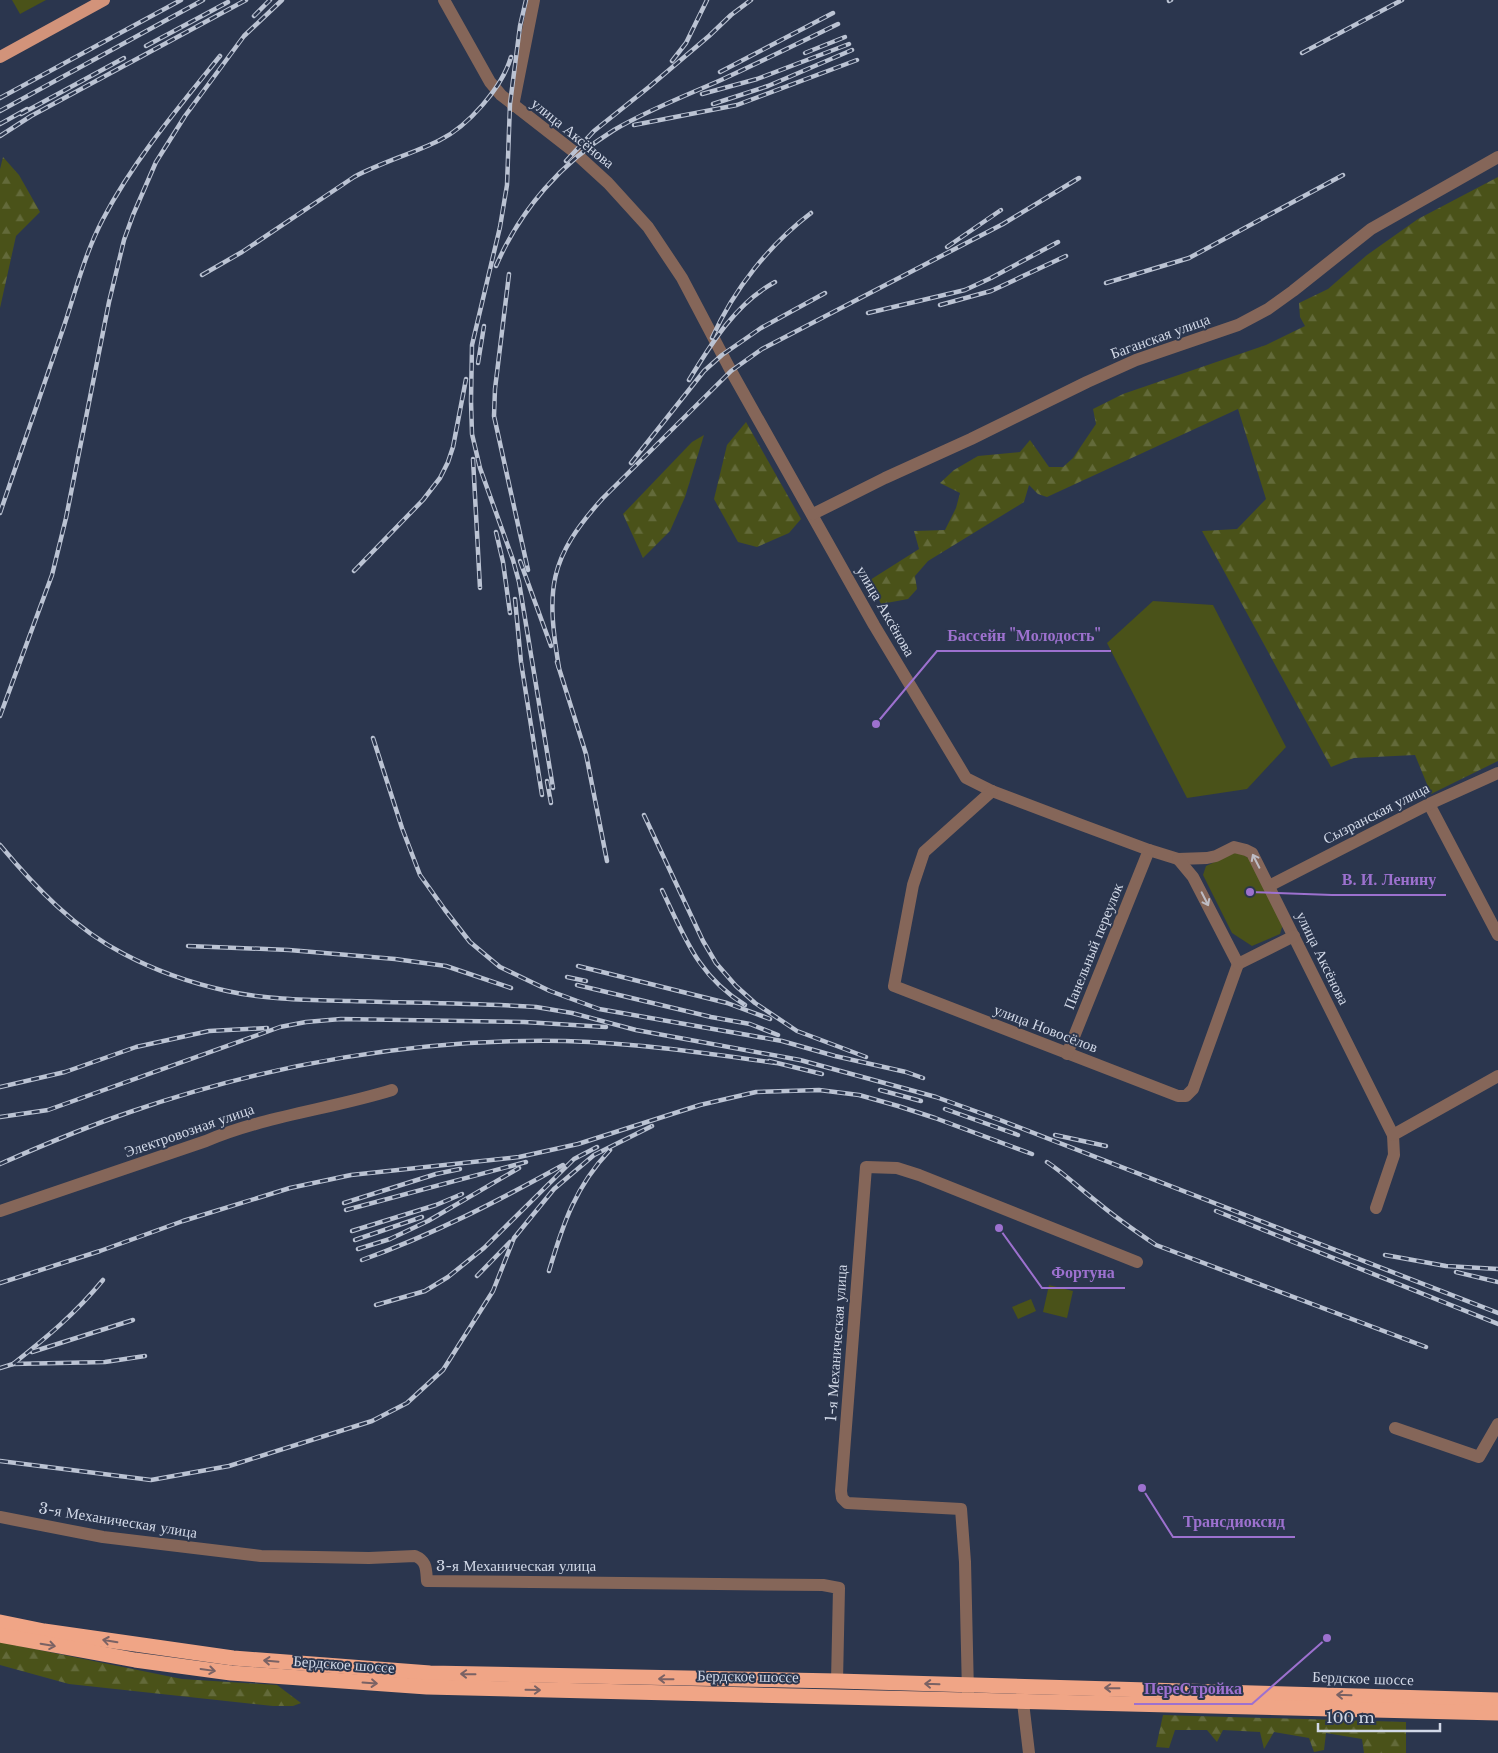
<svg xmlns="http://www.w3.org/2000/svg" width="1498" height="1753" font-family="'Libre Baskerville',serif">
<defs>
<pattern id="forest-firs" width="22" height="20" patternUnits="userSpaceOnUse" patternTransform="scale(1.25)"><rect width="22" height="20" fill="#4a5219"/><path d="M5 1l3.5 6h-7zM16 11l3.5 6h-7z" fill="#636a3a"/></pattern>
</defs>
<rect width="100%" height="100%" fill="#2b364e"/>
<g fill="#4a5219">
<polygon points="12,0 46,0 20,14"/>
<polygon points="1153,601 1213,605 1286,747 1247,789 1187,798 1107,643"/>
<polygon points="1236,852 1244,855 1250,859 1283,924 1280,934 1252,946 1232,933 1203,875 1206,866"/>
<polygon points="1049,1285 1073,1291 1067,1318 1043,1312"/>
<polygon points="1031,1299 1036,1311 1018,1319 1012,1307"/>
</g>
<g fill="url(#forest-firs)">
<polygon points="3,157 19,175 40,212 16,236 0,308 0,169"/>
<polygon points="1498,177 1498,761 1431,794 1415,755 1354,758 1331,767 1202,531 1237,529 1266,499 1238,409 1047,497 1038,494 1029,485 1024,502 928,561 915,576 917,589 908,599 881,604 870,580 919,549 914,531 945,530 956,508 960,493 940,483 954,470 978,456 1020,452 1030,440 1049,467 1063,467 1073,458 1096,424 1093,409 1123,394 1266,345 1305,326 1300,317 1299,303 1328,289 1367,255 1418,219"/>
<polygon points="746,422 801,519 789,533 757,547 738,542 714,499 727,445"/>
<polygon points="704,435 685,497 670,531 643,558 623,514 692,442"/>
<polygon points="0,1642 182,1679 277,1685 301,1703 293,1706 273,1706 69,1684 0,1665"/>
<polygon points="1163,1715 1406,1722 1406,1753 1364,1753 1362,1739 1326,1733 1324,1750 1314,1752 1309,1738 1274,1732 1264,1749 1260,1732 1223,1730 1217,1742 1207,1730 1175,1730 1169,1748 1156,1747"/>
</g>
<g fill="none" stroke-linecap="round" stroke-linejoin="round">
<g stroke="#856659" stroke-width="12">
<polyline points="444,0 490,82 501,95 573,151 608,183 648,227 682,278 731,371 874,625 966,778 992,791 1079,824 1149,850 1178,859 1207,858 1216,856 1234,847 1246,850 1252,853 1393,1135 1394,1155 1376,1208"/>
<polyline points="513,106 534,0"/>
<polyline points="813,514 885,478 971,439 1087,382 1136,360 1238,325 1268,309 1293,291 1371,229 1498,157"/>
<polyline points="992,791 924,852 913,885 894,986 1178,1096 1186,1096 1193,1089 1238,964"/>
<polyline points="1429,804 1498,935"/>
<polyline points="1178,859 1193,877 1238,964 1294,936"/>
<polyline points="1269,886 1429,804 1498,773"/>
<polyline points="1067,1054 1149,850"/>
<polyline points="1393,1135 1498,1076"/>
<path d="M0 1211 206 1141C265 1116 331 1109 392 1090"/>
<polyline points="1395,1428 1479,1457 1498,1424"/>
<path d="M0 1517 103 1537 261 1556 369 1558 415 1556C427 1561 426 1569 427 1581L823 1585 839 1588 837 1681"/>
<polyline points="968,1693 965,1562 961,1509 847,1503 842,1498 841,1491 866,1167 897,1168 919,1175 1137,1262"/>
<polyline points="1022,1694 1029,1753"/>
</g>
<polyline stroke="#d2937a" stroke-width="12" points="0,57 104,0"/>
<g stroke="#f0a586" stroke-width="15">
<polyline points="0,1622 44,1631 233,1658 430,1673 837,1681 1498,1700"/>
<polyline points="0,1635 135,1660 231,1673 427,1687 1498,1713"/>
</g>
<defs>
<g id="rail">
<polyline points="526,0 520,26 510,104 507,185 500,227 472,345 471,401 472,434 480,468 513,560 519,582 553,788"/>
<polyline points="1169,1 1171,0"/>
<polyline points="254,16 270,0"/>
<polyline points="146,46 228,2"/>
<polyline points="805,53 845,37"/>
<polyline points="1302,53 1402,0"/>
<polyline points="672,61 686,43 707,0"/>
<polyline points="720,72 833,13"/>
<polyline points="702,94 757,79 849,44"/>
<polyline points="0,98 181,0"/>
<polyline points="713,104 768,86 852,50"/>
<polyline points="0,111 203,0"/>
<polyline points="21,114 124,58"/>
<polyline points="0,124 27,109"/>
<polyline points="634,125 737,105 857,60"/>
<polyline points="0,136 31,116 246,0"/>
<polyline points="566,161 594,131 649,87 709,36 731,15 751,0"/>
<polyline points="947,247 1001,210"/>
<path d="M496 266C520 210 562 162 614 130 648 110 685 96 721 80 760 62 799 43 838 24"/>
<polyline points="509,274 495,389 494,416 528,570"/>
<path d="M202 275 242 252 354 177C382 162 412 154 440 140 468 126 502 88 511 57"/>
<polyline points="1106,283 1189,258 1343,175"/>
<polyline points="940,305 991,291 1066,256"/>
<polyline points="868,313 965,290 991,278 1058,242"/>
<path d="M712 338C734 289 769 245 811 213"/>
<polyline points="478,363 484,326"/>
<path d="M689 380C711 344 736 303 775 282"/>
<polyline points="473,459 480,588"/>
<polyline points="631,463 704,371 722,355 761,328 825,293"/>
<path d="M0 513C21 451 43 388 64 326 76 290 85 253 103 219 134 160 178 108 220 56"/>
<polyline points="496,532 503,562 510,613"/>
<polyline points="520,561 551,646"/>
<polyline points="354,571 423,500 440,478 448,462 453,447 466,379"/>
<polyline points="515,599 521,662 542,795"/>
<polyline points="557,662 586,754 607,861"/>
<path d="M559 668C546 589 548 559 603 498L731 371 762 349 1003 224 1079 178"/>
<polyline points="0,716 52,575 66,518 109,302 124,240 133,215 156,162 185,116 244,36 282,0"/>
<polyline points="373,738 402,828 420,875 445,910 470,942 500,967 550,991 599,1009 782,1041 835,1056 906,1072 923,1078"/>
<polyline points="547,781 551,803"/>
<polyline points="644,815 703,941 716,963 736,986 755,1003 797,1031 866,1057"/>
<path d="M0 845C35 887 75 929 124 954 156 971 191 983 227 991 267 1000 310 1000 351 1001 412 1003 474 1003 536 1007L572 1013 636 1030 800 1060 936 1097 1000 1120 1498 1313"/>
<path d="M662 890C685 938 698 976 745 1005"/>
<polyline points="188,946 289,950 395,959 446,966 511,988"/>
<polyline points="578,966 727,1003 770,1019"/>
<polyline points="567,977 586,981"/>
<polyline points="577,985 711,1017 750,1024 778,1035"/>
<polyline points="769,1061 822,1074"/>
<polyline points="0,1087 65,1072 136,1047 209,1031 267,1028"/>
<polyline points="880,1090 921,1101"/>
<polyline points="945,1109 1018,1135"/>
<polyline points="0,1117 48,1110 280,1027 306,1022 341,1019 524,1022 606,1027"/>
<polyline points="1055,1135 1106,1146"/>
<path d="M1047 1162C1065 1174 1079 1188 1096 1201 1115 1217 1135 1231 1156 1245L1426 1347"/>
<path d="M0 1164C43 1145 86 1127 130 1112 269 1064 418 1038 565 1041 636 1043 706 1053 776 1063"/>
<polyline points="344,1203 436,1174 460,1169"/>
<polyline points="346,1210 526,1162"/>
<polyline points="1216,1211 1498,1324"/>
<polyline points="352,1231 436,1205 462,1194"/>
<polyline points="355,1240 422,1217"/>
<polyline points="358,1249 390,1239 428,1221 519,1168"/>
<polyline points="1385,1255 1446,1266 1498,1269"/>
<path d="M362 1260C432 1235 498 1201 563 1165"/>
<path d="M549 1271C563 1224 575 1187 610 1150"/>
<polyline points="1456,1272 1498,1282"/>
<polyline points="477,1276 510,1242"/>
<polyline points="0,1283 100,1251 183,1221 290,1188 351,1175 519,1157 578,1144 700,1105 756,1092 819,1090 859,1095 898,1106 935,1118 1032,1154"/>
<polyline points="376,1305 425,1291 448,1277 484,1248 574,1159 597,1147"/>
<polyline points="32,1352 133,1320"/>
<path d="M13 1364C47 1337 75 1314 103 1280"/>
<polyline points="0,1368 13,1364 105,1362 145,1356"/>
<polyline points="0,1461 151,1480 229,1466 372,1421 407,1403 443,1370 493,1291 514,1238 554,1189 594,1155 652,1126"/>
</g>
</defs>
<use href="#rail" stroke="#bbc3d3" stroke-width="4.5"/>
<use href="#rail" stroke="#2b364e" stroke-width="2.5" stroke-dasharray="8" stroke-linecap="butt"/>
</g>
<defs><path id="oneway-shaft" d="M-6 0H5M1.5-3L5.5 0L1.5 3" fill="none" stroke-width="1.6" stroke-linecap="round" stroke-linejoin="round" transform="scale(1.25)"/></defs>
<g stroke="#bebcc4">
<use href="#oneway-shaft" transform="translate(1256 861) rotate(-117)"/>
<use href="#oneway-shaft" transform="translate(1205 899) rotate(63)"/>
</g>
<g stroke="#7a6264">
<use href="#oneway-shaft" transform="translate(110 1641) rotate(-171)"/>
<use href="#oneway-shaft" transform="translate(48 1645) rotate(10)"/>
<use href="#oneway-shaft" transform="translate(271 1661) rotate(-175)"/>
<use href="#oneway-shaft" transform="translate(208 1670) rotate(8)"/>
<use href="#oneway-shaft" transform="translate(468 1674) rotate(-179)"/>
<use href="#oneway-shaft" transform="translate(666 1679) rotate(-179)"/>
<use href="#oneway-shaft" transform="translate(370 1683) rotate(4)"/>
<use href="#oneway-shaft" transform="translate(932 1684) rotate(-178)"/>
<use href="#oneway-shaft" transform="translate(1112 1688) rotate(-179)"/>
<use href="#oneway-shaft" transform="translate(533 1690) rotate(1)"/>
<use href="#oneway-shaft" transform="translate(1344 1695) rotate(-178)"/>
</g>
<g text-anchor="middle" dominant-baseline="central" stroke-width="4" stroke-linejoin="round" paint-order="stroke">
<g font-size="15" fill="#d1d8e7" stroke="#2b364e">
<text transform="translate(573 133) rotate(39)">улица Аксёнова</text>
<text transform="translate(1160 336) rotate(-20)">Баганская улица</text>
<text transform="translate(886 611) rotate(60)">улица Аксёнова</text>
<text transform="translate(1376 813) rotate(-27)">Сызранская улица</text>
<text transform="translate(1093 946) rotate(-68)">Панельный переулок</text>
<text transform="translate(1323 958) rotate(64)">улица Аксёнова</text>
<text transform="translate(1046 1028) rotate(21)">улица Новосёлов</text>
<text transform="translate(189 1130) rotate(-19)">Электровозная улица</text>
<text transform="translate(836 1343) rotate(-86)">1-я Механическая улица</text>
<text transform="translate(118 1520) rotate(9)">3-я Механическая улица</text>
<text x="516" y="1565">3-я Механическая улица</text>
<text transform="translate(344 1664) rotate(4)">Бердское шоссе</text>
<text transform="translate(748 1676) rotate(1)">Бердское шоссе</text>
<text transform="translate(1363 1678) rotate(2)">Бердское шоссе</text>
</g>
</g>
<path fill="none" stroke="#9d71cf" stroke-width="2" d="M876 724L937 651H1111M1250 892L1332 895H1446M999 1228L1042 1288H1125M1142 1488L1173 1537H1295M1327 1638L1252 1704H1134"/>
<g fill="#9d71cf" stroke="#2b364e" stroke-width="2">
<circle cx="876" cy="724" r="5"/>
<circle cx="1250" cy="892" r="5"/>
<circle cx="999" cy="1228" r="5"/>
<circle cx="1142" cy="1488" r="5"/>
<circle cx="1327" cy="1638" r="5"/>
</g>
<g font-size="16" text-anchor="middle" font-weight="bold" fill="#9d71cf" stroke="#2b364e" stroke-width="4" stroke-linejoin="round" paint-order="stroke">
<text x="1024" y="641">Бассейн "Молодость"</text>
<text x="1389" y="885">В. И. Ленину</text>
<text x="1083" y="1278">Фортуна</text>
<text x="1234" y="1527">Трансдиоксид</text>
<text x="1193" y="1694">ПереСтройка</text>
</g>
<path d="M1318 1723v8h122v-8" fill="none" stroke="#d1d8e7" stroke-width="2.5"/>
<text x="1326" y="1723" font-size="15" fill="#d1d8e7" stroke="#2b364e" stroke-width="4" paint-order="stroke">100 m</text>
</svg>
